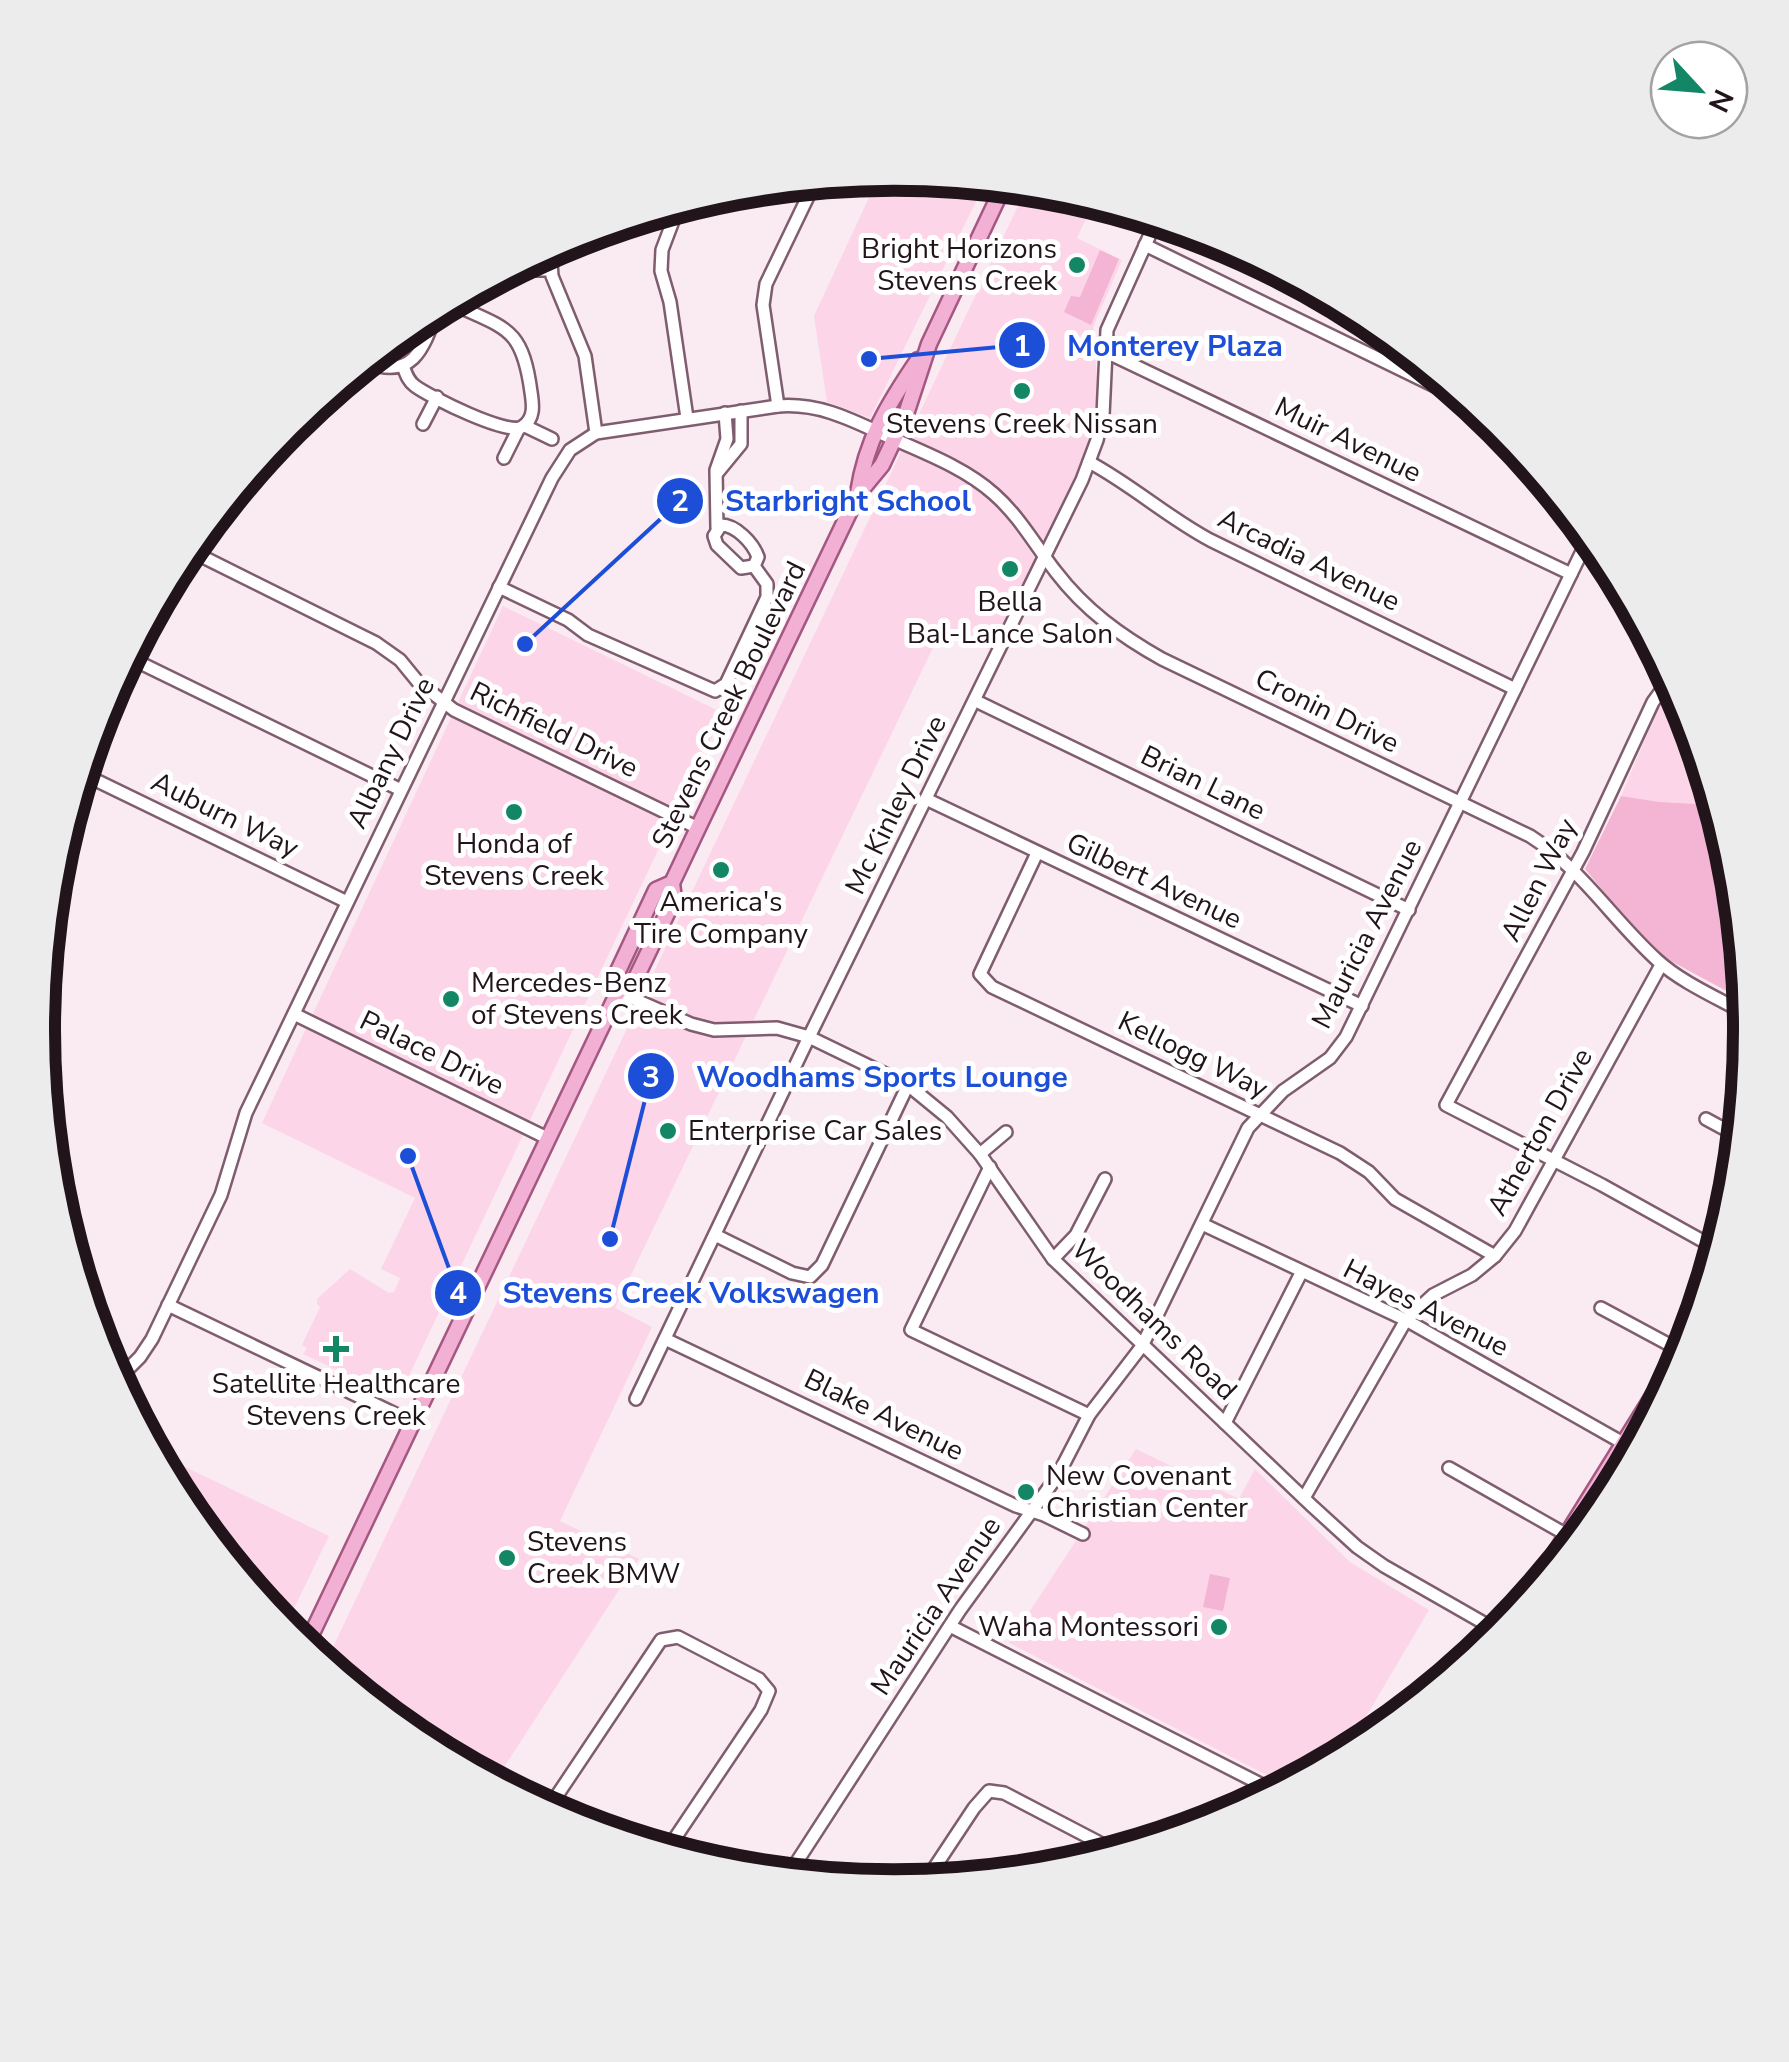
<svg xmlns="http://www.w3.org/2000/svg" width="1789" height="2062" font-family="'Nunito Sans',sans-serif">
<rect width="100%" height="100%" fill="#faeaf1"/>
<g fill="#fcd6e8">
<polygon points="895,174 985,183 870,418 827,402 814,316 879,176"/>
<polygon points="1027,187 1062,191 1095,200 1077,238 1122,260 1093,327 1098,392 1084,462 992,651 943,627 615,1308 652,1327 560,1521 639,1559 493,1784 418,1743 324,1666"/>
<polygon points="503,606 723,713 398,1399 303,1354 307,1348 302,1345 320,1307 317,1304 317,1299 350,1269 389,1293 394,1292 400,1278 381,1269 415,1198 262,1123"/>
<polygon points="1676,684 1686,704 1717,805 1660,802 1621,796 1660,704"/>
<polygon points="1136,1449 1239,1499 1255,1469 1350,1562 1429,1610 1341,1759 1290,1787 1009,1643"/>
<polygon points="152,1451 329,1536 283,1631 182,1507"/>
</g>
<g fill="#f4b4d4">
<polygon points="1100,250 1119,259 1091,325 1064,312 1071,296 1080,297"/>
<polygon points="1621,796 1660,802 1717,805 1735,864 1749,1003 1654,952 1585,869"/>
<polygon points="1210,1574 1230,1578 1223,1611 1203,1607"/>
</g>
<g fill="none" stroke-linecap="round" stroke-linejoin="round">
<defs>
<g id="minor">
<polyline points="679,205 662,250 661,271 670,302 687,418"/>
<polyline points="1145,245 1478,407"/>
<polyline points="550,248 552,276 585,356 596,433"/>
<polyline points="509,270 551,270"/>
<polyline points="1104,351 1571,574"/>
<path d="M366 362C415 381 424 346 438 308"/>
<path d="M403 366C406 374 408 381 415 386 430 397 508 436 522 427 535 419 533 405 531 392 522 325 505 329 449 302"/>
<polyline points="345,381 347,377"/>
<polyline points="778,406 763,305 766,284 815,182"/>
<polyline points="423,424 437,397"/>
<polyline points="525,426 552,439"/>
<polyline points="504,458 518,430"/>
<path d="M1089 462C1132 485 1167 517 1210 540L1515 689"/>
<polyline points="718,472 741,444 741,411"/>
<path d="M721 525C736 525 753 543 758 557L754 566 741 568 717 545 714 536Z"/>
<polyline points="717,528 716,470 727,439 725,413"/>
<polyline points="187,549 376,643 400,660 418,682 454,710 698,828"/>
<polyline points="499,587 568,620 588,635 715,691 726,684 767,597 767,584 754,566"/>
<polyline points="128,657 401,790"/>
<polyline points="1672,676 1653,702 1583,852 1446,1105 1602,1185 1719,1250"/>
<polyline points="976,701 1409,910"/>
<polyline points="81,773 347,902"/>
<polyline points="926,799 1362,1006"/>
<polyline points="1037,853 980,974 992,987 1340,1153 1369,1172 1395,1199 1495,1256"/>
<polyline points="618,992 691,1024 714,1030 777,1028 809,1037 908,1085 947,1117 980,1154 1053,1259 1311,1505 1357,1547 1384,1566 1503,1634"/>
<polyline points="294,1014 547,1138"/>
<polyline points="1706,1119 1741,1138"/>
<polyline points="980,1154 1006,1132"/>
<polyline points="990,1167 911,1330 1089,1415"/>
<polyline points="1202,1224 1406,1320 1623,1443"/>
<polyline points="715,1235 792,1273 810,1277 822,1265 908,1085"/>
<polyline points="1053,1259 1076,1235 1105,1179"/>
<polyline points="168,1305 412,1422"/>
<polyline points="1601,1308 1681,1351"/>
<polyline points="665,1339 1016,1506 1044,1515 1083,1534"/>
<path d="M115 1382 140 1357 152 1339 221 1195 246 1113 552 478 570 450 596 433 778 406C816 403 846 417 880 433 917 450 963 466 994 494 1020 517 1035 545 1056 572 1085 610 1121 636 1162 659L1530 836C1582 869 1612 919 1657 960 1682 983 1720 999 1750 1016"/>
<polyline points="636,1399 809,1037 1082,480 1097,440 1103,415 1107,330 1157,219"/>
<polyline points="1225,1423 1301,1273"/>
<polyline points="1449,1468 1567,1535"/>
<polyline points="1304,1498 1406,1320 1433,1295 1472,1275 1495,1256 1515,1231 1661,965"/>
<polyline points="950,1626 1278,1793"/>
<polyline points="546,1812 661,1640 678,1637 759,1679 769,1691 761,1710 665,1853"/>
<polyline points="787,1877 960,1610 1058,1475 1089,1415 1142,1346 1248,1128 1283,1091 1330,1058 1346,1037 1590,535"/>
<polyline points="923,1885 974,1808 989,1791 1004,1793 1121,1854"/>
</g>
<g id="major">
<path d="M858 493C866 440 888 404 918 360"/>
<polyline points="618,992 635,980 674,899 672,883 698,828 858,494 882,465 906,414 929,344 1004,185"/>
<polyline points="1513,1621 1696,1327"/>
<polyline points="304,1650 610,1009 618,992 618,971 656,890 672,883"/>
</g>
</defs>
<use href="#minor" stroke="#7f5d6e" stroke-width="16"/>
<use href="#major" stroke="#a45881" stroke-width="19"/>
<use href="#minor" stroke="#fff" stroke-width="11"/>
<use href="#major" stroke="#f2b0d4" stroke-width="14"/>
</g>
<g fill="#138666" stroke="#fff" stroke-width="4">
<circle cx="1077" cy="265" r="10"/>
<circle cx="1022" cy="391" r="10"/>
<circle cx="1010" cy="569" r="10"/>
<circle cx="514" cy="812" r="10"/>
<circle cx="721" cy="870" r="10"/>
<circle cx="451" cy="999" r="10"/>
<circle cx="668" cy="1131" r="10"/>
<path d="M331 1334h10v10h10v10h-10v10h-10v-10h-10v-10h10z"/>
<circle cx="1026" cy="1492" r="10"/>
<circle cx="507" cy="1558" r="10"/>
<circle cx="1219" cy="1627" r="10"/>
</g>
<g text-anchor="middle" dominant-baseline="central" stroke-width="10" stroke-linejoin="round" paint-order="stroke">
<g font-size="28" fill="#21141b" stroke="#fff">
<text x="1057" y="249" text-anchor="end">Bright Horizons<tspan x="1057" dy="32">Stevens Creek</tspan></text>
<text x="1022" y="424">Stevens Creek Nissan</text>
<text x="1010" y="602">Bella<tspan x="1010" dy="32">Bal-Lance Salon</tspan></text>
<text x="514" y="844">Honda of<tspan x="514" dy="32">Stevens Creek</tspan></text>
<text x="721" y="902">America's<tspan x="721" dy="32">Tire Company</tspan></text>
<text x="471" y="983" text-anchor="start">Mercedes-Benz<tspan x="471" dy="32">of Stevens Creek</tspan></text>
<text x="688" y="1131" text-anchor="start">Enterprise Car Sales</text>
<text x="336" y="1384">Satellite Healthcare<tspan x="336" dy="32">Stevens Creek</tspan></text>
<text x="1046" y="1476" text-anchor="start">New Covenant<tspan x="1046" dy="32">Christian Center</tspan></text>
<text x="527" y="1542" text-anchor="start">Stevens<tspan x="527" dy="32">Creek BMW</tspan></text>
<text x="1199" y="1627" text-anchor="end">Waha Montessori</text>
</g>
<g font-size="28" fill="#21141b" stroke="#fff">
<text transform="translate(1348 440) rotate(26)">Muir Avenue</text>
<text transform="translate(1309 560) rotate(26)">Arcadia Avenue</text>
<text transform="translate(729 705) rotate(-64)">Stevens Creek Boulevard</text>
<text transform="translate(1327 711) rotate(26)">Cronin Drive</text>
<text transform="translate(554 730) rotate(26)">Richfield Drive</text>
<text transform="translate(391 753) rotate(-64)">Albany Drive</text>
<text transform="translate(1203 783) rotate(26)">Brian Lane</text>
<text transform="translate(896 805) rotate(-64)">Mc Kinley Drive</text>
<text transform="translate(225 815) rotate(26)">Auburn Way</text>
<text transform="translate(1539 880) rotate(-63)">Allen Way</text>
<text transform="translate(1154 881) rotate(25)">Gilbert Avenue</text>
<text transform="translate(1367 934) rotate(-63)">Mauricia Avenue</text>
<text transform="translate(432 1053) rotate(26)">Palace Drive</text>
<text transform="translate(1193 1055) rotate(26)">Kellogg Way</text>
<text transform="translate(1540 1132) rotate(-61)">Atherton Drive</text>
<text transform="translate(1426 1308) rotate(27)">Hayes Avenue</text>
<text transform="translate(1154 1320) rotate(44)">Woodhams Road</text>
<text transform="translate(884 1415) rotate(26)">Blake Avenue</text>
<text transform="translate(936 1606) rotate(-56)">Mauricia Avenue</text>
</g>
</g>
<path d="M0 0H1789V2062H0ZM55 1030a839 839 0 1 1 1678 0a839 839 0 1 1-1678 0Z" fill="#edeced" fill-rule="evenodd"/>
<path fill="none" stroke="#21141b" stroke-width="12" d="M55 1030a839 839 0 1 1 1678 0a839 839 0 1 1-1678 0Z"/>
<path fill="none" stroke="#1d4ed8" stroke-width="4" d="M869 359L1022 345M525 644L680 501M610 1239L651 1076M408 1156L458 1293"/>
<g fill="#1d4ed8" stroke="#fff" stroke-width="4">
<circle cx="869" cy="359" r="10"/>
<circle cx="525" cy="644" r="10"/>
<circle cx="610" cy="1239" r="10"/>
<circle cx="408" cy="1156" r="10"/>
<circle cx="1022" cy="345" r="25"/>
<circle cx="680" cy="501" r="25"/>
<circle cx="651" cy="1076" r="25"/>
<circle cx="458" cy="1293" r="25"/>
</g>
<g font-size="30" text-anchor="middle" font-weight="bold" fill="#fff">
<text x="1022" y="356">1</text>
<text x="680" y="511">2</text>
<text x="651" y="1087">3</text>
<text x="458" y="1303">4</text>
</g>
<g font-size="30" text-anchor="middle" font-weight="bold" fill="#1d4ed8" stroke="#fff" stroke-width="10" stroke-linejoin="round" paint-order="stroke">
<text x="1175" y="356">Monterey Plaza</text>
<text x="848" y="511">Starbright School</text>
<text x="882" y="1087">Woodhams Sports Lounge</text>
<text x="691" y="1303">Stevens Creek Volkswagen</text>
</g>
<g transform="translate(1699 90) rotate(116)"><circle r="48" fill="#ffffff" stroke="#a6a1a4" stroke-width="2.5"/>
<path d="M0-8L18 38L0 25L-18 38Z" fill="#138666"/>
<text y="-15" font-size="28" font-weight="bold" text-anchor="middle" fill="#21141b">N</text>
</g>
</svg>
